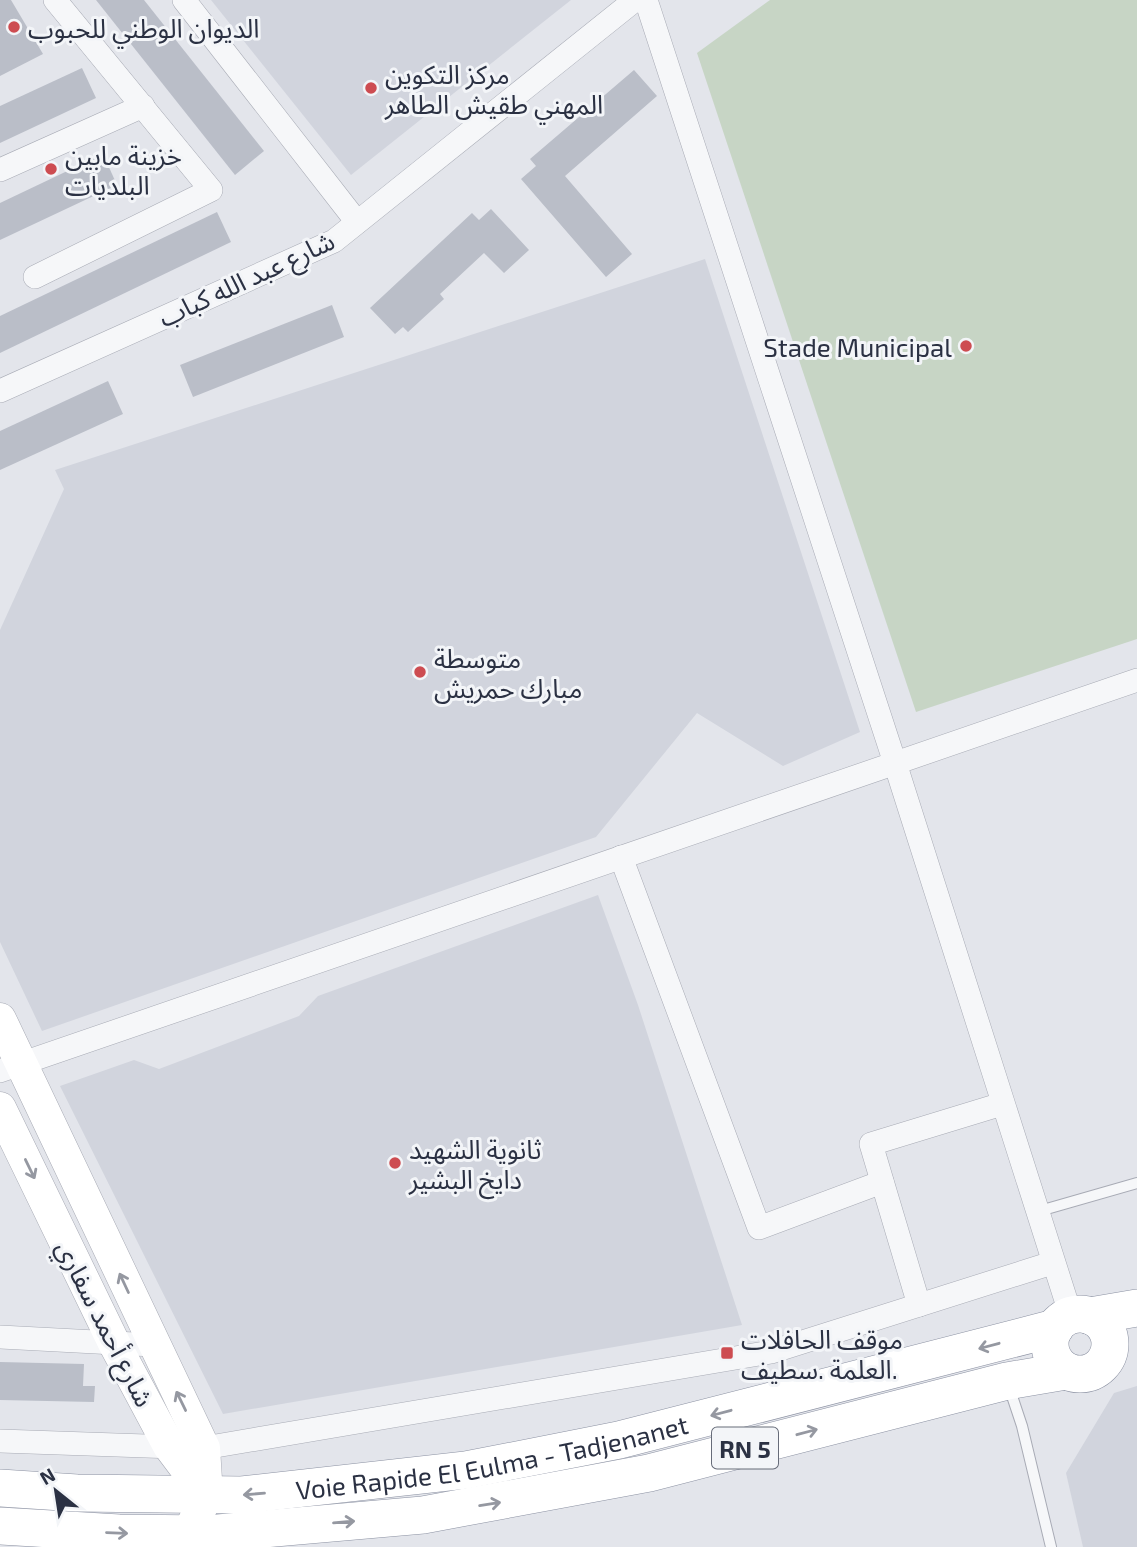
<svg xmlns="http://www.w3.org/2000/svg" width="1137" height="1547" font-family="'Exo 2','Noto Sans Arabic',sans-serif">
<rect width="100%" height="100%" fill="#e3e5eb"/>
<g fill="#d1d4dd">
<polygon points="211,0 571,0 351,175"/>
<polygon points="705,259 860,732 783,766 697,713 596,837 42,1031 0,942 0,630 64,489 55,470"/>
<polygon points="598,895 638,1005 742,1325 223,1414 60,1086 134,1060 159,1069 299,1016 318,996"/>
<polygon points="1137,1386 1137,1547 1083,1547 1066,1473 1114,1393"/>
</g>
<polygon fill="#c7d5c5" points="770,0 1137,0 1137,639 916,712 697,53"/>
<g fill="#babec8">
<polygon points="0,0 11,0 43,54 0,76"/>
<polygon points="96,0 144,0 264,151 235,175"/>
<polygon points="82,68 96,98 0,143 0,106"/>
<polygon points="634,70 657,96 565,176 632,254 606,277 521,179 536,166 530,159"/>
<polygon points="103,154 117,185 0,240 0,203"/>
<polygon points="491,209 529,250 504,273 484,253 440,294 444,299 408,332 403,327 395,334 370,308 472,213 479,220"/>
<polygon points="217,212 231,242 0,353 0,316"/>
<polygon points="332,305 344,337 193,397 180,365"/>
<polygon points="108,381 123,414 0,470 0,431"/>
<polygon points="0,1362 84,1364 83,1386 95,1386 94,1402 0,1400"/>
</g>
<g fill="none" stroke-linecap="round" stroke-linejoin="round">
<defs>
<g id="service">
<polyline points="1036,1212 1137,1183"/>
<polyline points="1009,1387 1022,1426 1051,1547"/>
</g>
<g id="minor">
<polyline points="184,0 357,222"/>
<polyline points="646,0 895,763 1071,1316"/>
<polyline points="0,170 143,106"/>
<polyline points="35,277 211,190 55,0"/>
<polyline points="0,391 334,241 635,0"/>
<polyline points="621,857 759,1228 882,1182"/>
<polyline points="0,1071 1137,680"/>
<polyline points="919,1305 871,1144 1002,1104"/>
<polyline points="0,1337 153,1345"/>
<polyline points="0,1441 204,1448 771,1352 1052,1263"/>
</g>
<g id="secondary">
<polyline points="0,1019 204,1448 207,1496 188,1533"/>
<polyline points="0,1108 114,1343 169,1446 208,1498"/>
</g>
<g id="trunk">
<circle cx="1080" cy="1344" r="30"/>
<polyline points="1090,1316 1137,1308"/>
<path id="s1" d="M0 1488 77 1493 242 1495 466 1470 619 1440 1055 1328"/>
<polyline points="0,1526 119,1533 207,1534 423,1515 649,1473 1007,1381 1066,1371"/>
</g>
</defs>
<use href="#service" stroke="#a8abb5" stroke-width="12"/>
<use href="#minor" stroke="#a8abb5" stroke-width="24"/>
<use href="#secondary" stroke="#a8abb5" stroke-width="33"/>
<use href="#trunk" stroke="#8b91a2" stroke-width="38"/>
<use href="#service" stroke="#f6f7f9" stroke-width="10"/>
<use href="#minor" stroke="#f6f7f9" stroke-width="23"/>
<use href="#secondary" stroke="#fff" stroke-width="32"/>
<use href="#trunk" stroke="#fff" stroke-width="37"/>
</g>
<defs><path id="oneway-shaft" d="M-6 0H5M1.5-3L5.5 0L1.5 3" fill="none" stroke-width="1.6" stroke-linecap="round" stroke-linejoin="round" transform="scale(1.75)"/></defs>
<g stroke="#9598a1">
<use href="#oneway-shaft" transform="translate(30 1169) rotate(64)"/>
<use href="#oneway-shaft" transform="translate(124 1283) rotate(-115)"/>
<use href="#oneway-shaft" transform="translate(989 1346) rotate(165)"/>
<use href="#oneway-shaft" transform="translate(181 1401) rotate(-116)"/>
<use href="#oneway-shaft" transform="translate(721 1413) rotate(165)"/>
<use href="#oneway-shaft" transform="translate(807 1432) rotate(-15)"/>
<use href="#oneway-shaft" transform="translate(254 1494) rotate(175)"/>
<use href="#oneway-shaft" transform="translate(490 1504) rotate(-9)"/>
<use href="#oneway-shaft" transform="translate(344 1522) rotate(-5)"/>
<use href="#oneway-shaft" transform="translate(117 1533) rotate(2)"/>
</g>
<g fill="#cd4c51" stroke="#f3f5f8" stroke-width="2.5">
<circle cx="14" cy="27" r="7"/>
<circle cx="371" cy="88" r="7"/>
<circle cx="51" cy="169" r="7"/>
<circle cx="966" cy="346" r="7"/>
<circle cx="420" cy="672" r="7"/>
<circle cx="395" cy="1163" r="7"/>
<rect x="720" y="1346" width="14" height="14" rx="3.5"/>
</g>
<g text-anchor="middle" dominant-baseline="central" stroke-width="6" stroke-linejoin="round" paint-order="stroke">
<rect fill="#f3f5f8" stroke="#676c79" stroke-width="2" x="712" y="1427.5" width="66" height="41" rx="5"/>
<g font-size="24" font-weight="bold" fill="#2b3143">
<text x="745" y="1448">RN 5</text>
</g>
<g font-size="26" fill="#2b3143" stroke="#f3f5f8" text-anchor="start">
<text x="28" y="27">الديوان الوطني للحبوب</text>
<text x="385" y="73">مركز التكوين<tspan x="385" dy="30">المهني طقيش الطاهر</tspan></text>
<text x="65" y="154">خزينة مابين<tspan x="65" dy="30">البلديات</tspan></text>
<text x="952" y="346" text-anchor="end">Stade Municipal</text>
<text x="434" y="657">متوسطة<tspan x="434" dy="30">مبارك حمريش</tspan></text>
<text x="409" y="1148">ثانوية الشهيد<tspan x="409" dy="30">دايخ البشير</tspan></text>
<text x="741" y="1338">موقف الحافلات<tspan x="741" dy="30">العلمة .سطيف.</tspan></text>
</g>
<g font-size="26" fill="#2b3143" stroke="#f3f5f8">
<text transform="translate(246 278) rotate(-25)">شارع عبد الله كباب</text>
<text transform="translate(106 1323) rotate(63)">شارع أحمد سفاري</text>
<text stroke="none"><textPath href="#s1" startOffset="495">Voie Rapide El Eulma - Tadjenanet</textPath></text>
</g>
</g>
<g transform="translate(56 1491) rotate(330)" stroke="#f3f5f8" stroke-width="5" paint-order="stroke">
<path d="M0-5L12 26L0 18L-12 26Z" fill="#2b3143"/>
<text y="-10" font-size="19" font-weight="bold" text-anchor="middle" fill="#2b3143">N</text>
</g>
</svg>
